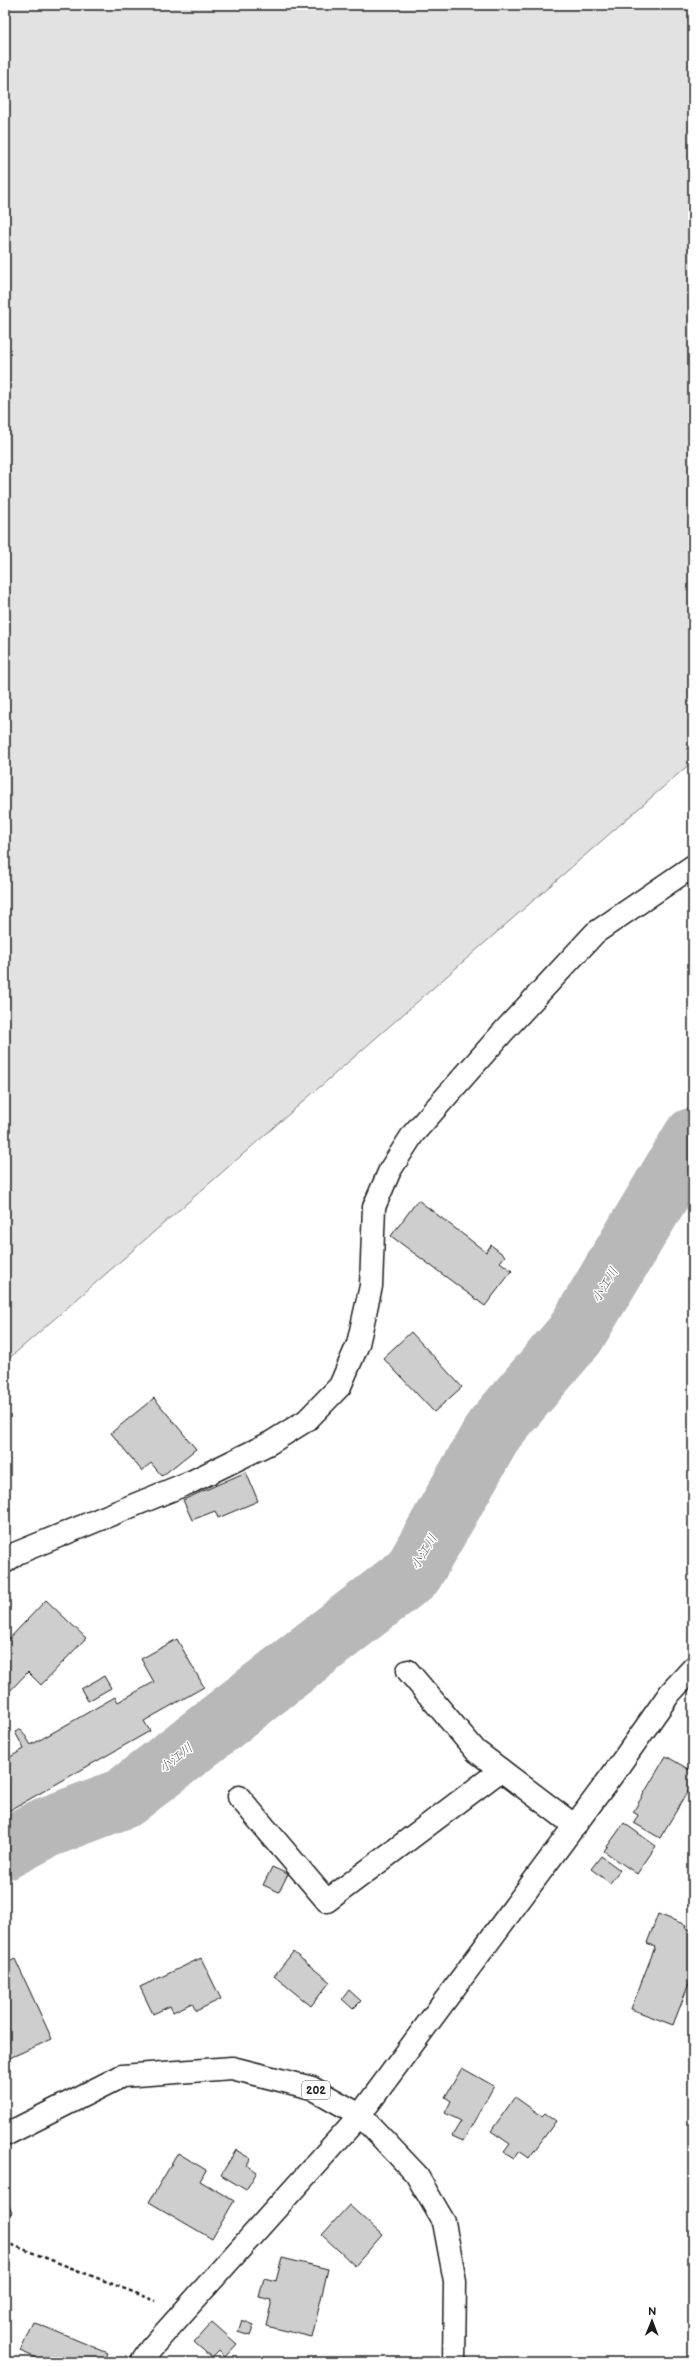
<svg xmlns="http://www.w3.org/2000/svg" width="698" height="2367" font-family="'Balsamiq Sans','Klee One',sans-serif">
<rect width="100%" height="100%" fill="#fff"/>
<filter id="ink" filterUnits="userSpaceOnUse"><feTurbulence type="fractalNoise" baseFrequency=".025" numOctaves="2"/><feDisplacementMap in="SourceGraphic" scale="8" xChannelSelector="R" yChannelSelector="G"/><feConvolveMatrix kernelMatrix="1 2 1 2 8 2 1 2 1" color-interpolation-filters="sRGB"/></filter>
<g filter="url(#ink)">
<polygon fill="#e2e2e2" stroke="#7f7f7f" points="5,5 693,5 693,761 5,1362"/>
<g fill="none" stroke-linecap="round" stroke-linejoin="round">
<polyline stroke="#b8b8b8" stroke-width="61" points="5,1849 45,1828 124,1798 413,1573 494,1430 575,1335 693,1138"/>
</g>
<g fill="#cecece" stroke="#1c1c1c">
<polygon points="418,1200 486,1252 491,1245 505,1256 500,1262 512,1271 485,1306 391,1236"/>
<polygon points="411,1332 462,1387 434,1412 383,1358"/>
<polygon points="154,1398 196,1449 162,1476 151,1463 142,1471 111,1433"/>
<polygon points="246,1472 258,1501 218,1518 215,1511 192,1520 183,1500"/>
<polygon points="46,1600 86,1638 41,1685 28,1672 5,1696 5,1643"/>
<polygon points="177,1639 204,1687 144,1721 150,1731 5,1813 5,1760 24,1749 15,1732 21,1729 31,1745 115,1697 118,1702 154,1682 141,1659"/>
<polygon points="104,1676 111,1688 88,1701 81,1689"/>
<polygon points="666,1756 693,1772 693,1783 660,1838 634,1823 638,1815 633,1812"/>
<polygon points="624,1823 656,1846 637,1874 604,1851"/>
<polygon points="601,1856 620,1870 610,1883 591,1869"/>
<polygon points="272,1867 288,1874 279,1892 263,1885"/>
<polygon points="658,1914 686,1925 685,1928 693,1931 693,1973 673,2025 631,2009 655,1947 647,1943"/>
<polygon points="293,1952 330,1982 311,2006 274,1976"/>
<polygon points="201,1958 221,1999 196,2011 192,2003 173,2012 170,2006 153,2014 140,1987"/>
<polygon points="15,1959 52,2039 5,2060 5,1964"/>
<polygon points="349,1990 361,2001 353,2009 342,1999"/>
<polygon points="462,2068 494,2086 463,2141 452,2136 461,2121 445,2113 451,2101 445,2097"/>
<polygon points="515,2097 542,2116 545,2113 556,2121 529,2158 519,2151 514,2158 504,2152 510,2144 491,2131"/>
<polygon points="236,2150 251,2159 247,2165 257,2172 246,2190 221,2175"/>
<polygon points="178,2153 206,2170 200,2181 234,2201 212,2239 149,2202"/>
<polygon points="7,2201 12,2213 5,2216 5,2202"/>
<polygon points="349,2205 382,2235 355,2266 322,2235"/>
<polygon points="282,2258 328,2269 312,2337 266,2326 272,2300 259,2297 264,2278 276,2281"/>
<polygon points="242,2320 254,2325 250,2336 238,2332"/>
<polygon points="33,2322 108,2353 104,2362 46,2362 20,2351"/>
<polygon points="212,2322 237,2344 225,2357 219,2351 212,2358 194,2342"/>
</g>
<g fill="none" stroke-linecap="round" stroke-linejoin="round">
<defs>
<g id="minor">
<polyline points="5,1562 17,1553 193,1481 270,1443 307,1420 340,1386 358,1344 371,1286 374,1207 390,1170 413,1134 504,1031 595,933 693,866"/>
<polyline points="408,1671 476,1751 575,1826"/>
<polyline points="239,1797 327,1901 501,1770"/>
<polyline points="142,2362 151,2348 360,2115"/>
</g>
<polyline id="tertiary" points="360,2115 613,1774 670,1693 693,1668"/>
<polyline id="trunk" points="5,2135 122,2076 232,2068 312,2088 360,2115 416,2174 444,2222 455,2281 454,2362"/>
</defs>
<use href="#minor" stroke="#1c1c1c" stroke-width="25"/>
<use href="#tertiary" stroke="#1c1c1c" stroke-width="25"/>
<use href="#trunk" stroke="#1c1c1c" stroke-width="25"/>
<polyline stroke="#1c1c1c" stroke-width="2.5" stroke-dasharray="4 3" stroke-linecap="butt" points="5,2242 156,2301"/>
<use href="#minor" stroke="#fff" stroke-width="22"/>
<use href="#tertiary" stroke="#fff" stroke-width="22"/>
<use href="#trunk" stroke="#fff" stroke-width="22"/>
</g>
</g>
<g text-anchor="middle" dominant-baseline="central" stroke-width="3" stroke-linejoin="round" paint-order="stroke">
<rect fill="#fff" stroke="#606060" stroke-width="1" x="302" y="2081" width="28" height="18" rx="3"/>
<g font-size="11" font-weight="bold" fill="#1c1c1c">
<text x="316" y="2090">202</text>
</g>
<g font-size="13" font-style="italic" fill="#5a5a5a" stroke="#fff">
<text transform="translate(605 1285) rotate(-59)">小江川</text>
<text transform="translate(424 1552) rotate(-59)">小江川</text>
<text transform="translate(176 1758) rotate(-38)">小江川</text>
</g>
</g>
<rect width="698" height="2367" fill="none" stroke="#fff" stroke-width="20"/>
<rect x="10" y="10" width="678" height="2347" fill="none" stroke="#1c1c1c" stroke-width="1.5" filter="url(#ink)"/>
<g transform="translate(652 2321) rotate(1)" stroke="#ffffff" stroke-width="3" paint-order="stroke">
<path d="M0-3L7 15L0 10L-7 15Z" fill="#1c1c1c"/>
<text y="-6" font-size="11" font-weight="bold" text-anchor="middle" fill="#1c1c1c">N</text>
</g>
</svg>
